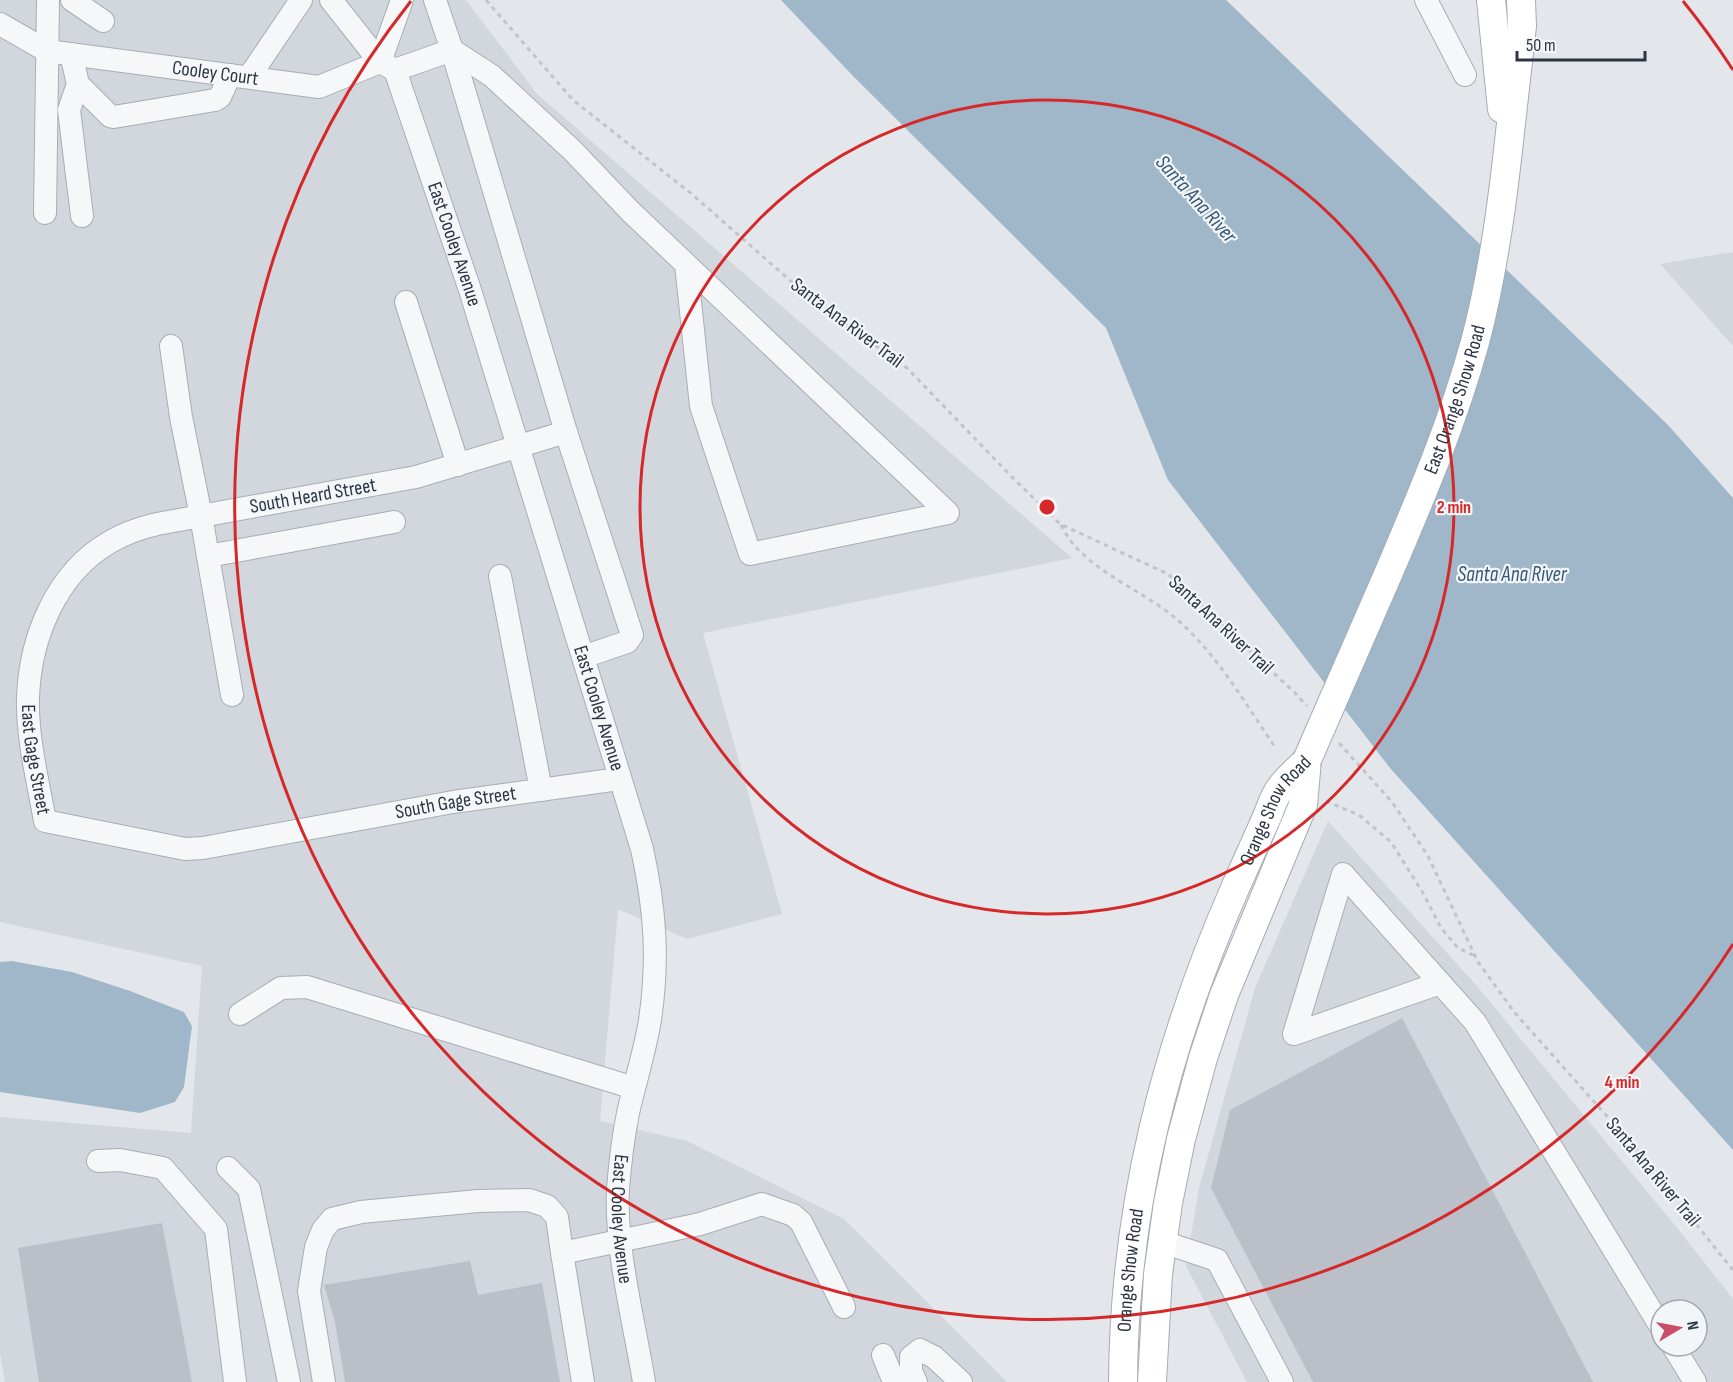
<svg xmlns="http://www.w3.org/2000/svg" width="1733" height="1382" font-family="'Sofia Sans Condensed',sans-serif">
<rect width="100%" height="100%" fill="#e3e7eb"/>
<g fill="#d2d6dd" fill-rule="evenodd">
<polygon points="0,0 466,0 537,94 1072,558 703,633 782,914 687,939 618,909 600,1121 687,1141 844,1219 1007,1382 5,1382 0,1353 0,1117 191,1133 202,966 0,922"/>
<polygon points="1733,252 1733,346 1660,264"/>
<path d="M1328 821 1476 985 1678 1229 1733 1299V1382H1247L1186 1266 1199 1188 1255 988ZM1661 1310H1697V1346H1661Z"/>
</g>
<g fill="#a0b7c9">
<polygon points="781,0 1226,0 1668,425 1733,498 1733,1150 1390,768 1168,480 1106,328 853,76"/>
<polygon points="12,961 72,972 130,991 184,1012 192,1026 184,1087 175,1102 140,1113 0,1092 0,962"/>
</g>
<g fill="#bbc0c8">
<polygon points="1402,1018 1593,1382 1313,1382 1211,1188 1230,1110"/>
<polygon points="162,1223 192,1382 39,1382 18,1248"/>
<polygon points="470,1261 478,1295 542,1283 560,1382 345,1382 335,1322 324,1285"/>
</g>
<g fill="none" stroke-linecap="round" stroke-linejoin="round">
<defs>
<g id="minor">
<polyline points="72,0 103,21"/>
<path id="s1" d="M331 0 380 62 395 70 470 290 642 849C655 908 659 959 650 1020 645 1051 635 1082 628 1113 623 1138 620 1163 618 1189 615 1250 634 1321 644 1382"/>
<polyline points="435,0 452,50 566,432 632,635 627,642 583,657"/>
<polyline points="1426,0 1465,75"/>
<path id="s2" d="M0 24 47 51 319 87 380 62"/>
<polyline points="71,54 78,84 110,116 114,117 215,100 220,97 230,75"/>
<polyline points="380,62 402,0"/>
<polyline points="395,70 452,50 492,76 573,151 630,211 948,513 750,554 701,406 686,264"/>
<polyline points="249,77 301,0"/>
<polyline points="78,84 69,110 82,216"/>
<polyline points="45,213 48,0"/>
<polyline points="406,302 458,465"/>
<polyline points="171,346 181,417 201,516 232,695"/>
<path id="s3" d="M566 432 416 477 157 524C140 528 125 533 110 542 56 573 30 638 28 698 27 739 38 781 45 821L185 849 203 848 453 802 619 779"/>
<polyline points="208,556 394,522"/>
<polyline points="500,576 541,790"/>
<polyline points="1440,983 1294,1034 1343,874 1475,1022 1661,1327"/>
<polyline points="240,1014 281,988 307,987 634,1088"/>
<polyline points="98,1161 120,1160 163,1168 216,1229 235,1382"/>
<polyline points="228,1168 249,1189 289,1382"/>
<polyline points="1163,1242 1217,1260 1282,1382"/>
<polyline points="1673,1346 1695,1382"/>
<polyline points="883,1355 894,1382"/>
<polyline points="324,1382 309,1291 316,1247 323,1230 332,1219 361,1212 478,1201 529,1200 547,1206 557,1217 562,1253"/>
<polyline points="583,1382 562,1253 700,1224 762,1204 793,1215 801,1222 844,1307"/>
<polyline points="916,1382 911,1371 911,1357 920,1350 934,1357 961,1382"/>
</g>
<g id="major">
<polyline points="1491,0 1502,109"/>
<polyline points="1507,159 1522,26 1521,0"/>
<path id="s4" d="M1123 1382C1124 1207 1166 1045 1236 886 1246 864 1256 841 1266 819 1270 810 1273 799 1279 790 1286 779 1298 770 1307 760"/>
<polyline points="1152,1382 1158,1274 1168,1203 1181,1139 1203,1058 1224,995 1303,805 1307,760"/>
</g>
</defs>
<use href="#minor" stroke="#a8aeb5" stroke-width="24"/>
<use href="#major" stroke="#a3acb6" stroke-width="30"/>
<g stroke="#c1c5ca" stroke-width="3" stroke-dasharray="4.5 4.5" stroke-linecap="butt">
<polyline points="486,0 573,100 693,195 811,299 907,368 1010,475 1060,524 1168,574 1295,693 1307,706"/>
<path d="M1061 525C1082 569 1138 587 1174 617 1216 652 1244 702 1275 747"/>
<polyline points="1339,743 1392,802 1428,856 1478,962 1515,1013 1630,1142 1733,1270"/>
<polyline points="1326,801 1359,815 1391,842 1423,893 1441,928 1458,948 1475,956"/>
</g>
<use href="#minor" stroke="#f6f7f9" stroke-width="22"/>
<use href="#major" stroke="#fff" stroke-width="28"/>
<defs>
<g id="major-bridge">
<path id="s5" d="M1307 760C1334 698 1361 635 1389 572 1421 497 1453 422 1475 342 1491 282 1500 221 1507 159"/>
</g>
</defs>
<use href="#major-bridge" stroke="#a3acb6" stroke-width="30" stroke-linecap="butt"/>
<use href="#major-bridge" stroke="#fff" stroke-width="28"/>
</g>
<g fill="none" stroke="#d62828" stroke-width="3">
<circle cx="1047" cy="507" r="407"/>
<path d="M1733 944A813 813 0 1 1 411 1M1683 1A813 813 0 0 1 1733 70"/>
</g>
<g text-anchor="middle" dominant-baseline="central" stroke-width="4.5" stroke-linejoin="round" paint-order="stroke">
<g font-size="20" fill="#2c3643" stroke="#f3f6f8">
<text stroke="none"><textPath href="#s2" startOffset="224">Cooley Court</textPath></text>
<text stroke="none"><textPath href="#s1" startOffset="280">East Cooley Avenue</textPath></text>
<text transform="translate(847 323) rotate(37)">Santa Ana River Trail</text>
<text stroke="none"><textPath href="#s5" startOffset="390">East Orange Show Road</textPath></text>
<text transform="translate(313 496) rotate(-10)">South Heard Street</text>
<text transform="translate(1221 625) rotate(43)">Santa Ana River Trail</text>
<text stroke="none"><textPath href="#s1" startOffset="766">East Cooley Avenue</textPath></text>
<text stroke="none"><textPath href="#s3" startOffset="716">East Gage Street</textPath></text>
<text stroke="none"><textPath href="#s3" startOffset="1196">South Gage Street</textPath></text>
<text stroke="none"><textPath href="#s4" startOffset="598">Orange Show Road</textPath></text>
<text transform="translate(1653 1172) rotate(50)">Santa Ana River Trail</text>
<text stroke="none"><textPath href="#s1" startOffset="1288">East Cooley Avenue</textPath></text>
<text stroke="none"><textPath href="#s4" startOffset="112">Orange Show Road</textPath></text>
</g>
<g font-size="21" font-style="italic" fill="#375776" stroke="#f3f6f8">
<text transform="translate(1196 199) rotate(48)">Santa Ana River</text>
<text x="1512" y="574">Santa Ana River</text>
</g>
</g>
<circle cx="1047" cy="507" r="9" fill="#d62828" stroke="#f3f6f8" stroke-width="3"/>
<g font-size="18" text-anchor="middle" font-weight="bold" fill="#d62828" stroke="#f3f6f8" stroke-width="4.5" stroke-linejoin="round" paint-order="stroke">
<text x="1454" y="513">2 min</text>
<text x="1622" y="1088">4 min</text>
</g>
<g transform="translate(1679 1328) rotate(80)"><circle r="28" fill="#f3f6f8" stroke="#a3a9b0" stroke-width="1.5"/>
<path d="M0-4.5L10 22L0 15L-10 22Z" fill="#ca4e69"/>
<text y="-9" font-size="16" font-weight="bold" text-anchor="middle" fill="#2c3643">N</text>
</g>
<path d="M1517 51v9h128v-9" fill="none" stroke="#2c3643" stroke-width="3"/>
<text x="1526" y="51" font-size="18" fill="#2c3643" stroke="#f3f6f8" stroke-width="4.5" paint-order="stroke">50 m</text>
</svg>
